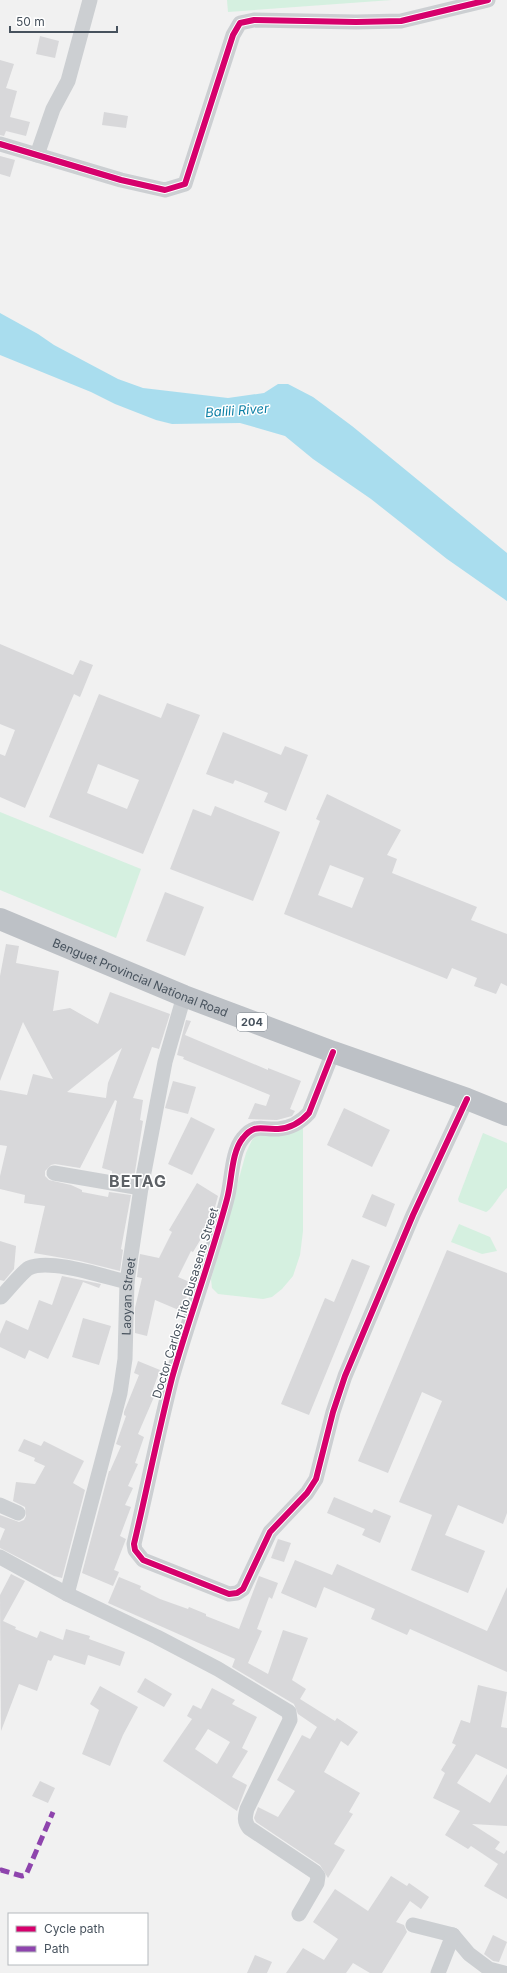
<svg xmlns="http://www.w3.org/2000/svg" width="507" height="1973" font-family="Inter,sans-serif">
<rect width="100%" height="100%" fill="#f1f1f1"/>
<g fill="#d5f0e0">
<polygon points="227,0 392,0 228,12"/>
<polygon points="0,812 141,869 116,938 0,890"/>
<polygon points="303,1126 303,1231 300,1255 293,1276 282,1289 272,1297 263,1299 218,1294 212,1288 211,1279 246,1153 252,1140 257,1135"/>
<path d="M483 1133 507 1143V1188C500 1193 492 1210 486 1212L459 1202 458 1199Z"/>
<polygon points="459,1224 490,1237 497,1251 482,1254 451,1242"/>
</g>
<polygon fill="#a9ddee" points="0,313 38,334 54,345 118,379 143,388 228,398 264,393 278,384 288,384 313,397 352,426 507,553 507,601 447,559 371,499 313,459 285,436 240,423 172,424 156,420 115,404 91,392 0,355"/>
<g fill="#d8d8da" fill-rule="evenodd">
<polygon points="40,36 59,41 55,58 36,54"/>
<polygon points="0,60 14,64 6,88 17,91 10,117 30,122 26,136 6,131 4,136 0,135"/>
<polygon points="104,112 128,116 126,128 102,125"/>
<polygon points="0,156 15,160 10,177 0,174"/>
<polygon points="0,644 73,675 80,660 93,665 80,697 74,694 25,808 0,797 0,754 5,756 15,730 0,724"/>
<path d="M99 694 161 718 167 703 200 715 143 854 49 817ZM98 764 139 780 127 809 87 793Z"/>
<polygon points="223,732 281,755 285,746 308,755 286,811 264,802 268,793 235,780 233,784 206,774"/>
<path d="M327 794 401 830 387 855 397 859 392 873 477 907 471 920 507 934V986L501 983 496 994 474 986 477 978 452 968 447 979 284 914 320 821 316 819ZM330 865 364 878 352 908 318 895Z"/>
<polygon points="215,806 280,832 253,901 170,869 193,809 211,816"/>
<polygon points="165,892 204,907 185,956 146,941"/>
<path d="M6 944 19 946 16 963 59 971 53 1011 70 1008 98 1024 110 992 170 1014 159 1049 152 1047 133 1098 143 1100 140 1120 143 1121 134 1178 112 1174V1171L102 1168 117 1101 115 1100 80 1168 55 1164 51 1165 45 1171V1176L49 1180 71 1185 82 1190V1192L108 1197 109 1192 131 1195 121 1249 123 1250 120 1271 80 1261 34 1253 45 1206 24 1203 25 1195 0 1189V1176L7 1146 0 1145V1090L27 1095 33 1074 53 1079 23 1022 0 1081V976ZM122 1048 108 1083 106 1098 67 1092Z"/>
<polygon points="186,1020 191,1021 185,1035 268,1070 268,1068 301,1081 290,1109 295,1111 292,1116 277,1120 248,1119 255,1103 266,1106 270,1095 183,1059 184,1057 177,1055"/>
<polygon points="173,1081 196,1087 188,1114 165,1108"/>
<polygon points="344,1108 390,1130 372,1167 327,1145"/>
<polygon points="191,1117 215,1129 192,1175 168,1164"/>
<polygon points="197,1183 218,1196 211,1222 193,1252 191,1251 178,1277 192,1283 187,1296 181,1311 155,1300 147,1336 135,1333 135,1308 142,1278 137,1277 140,1254 159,1258 172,1232 169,1230"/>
<polygon points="372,1194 395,1204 386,1227 362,1217"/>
<polygon points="0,1241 16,1246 14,1269 4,1281 0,1280"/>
<polygon points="447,1250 507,1273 507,1513 503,1524 458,1505 445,1535 485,1551 468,1593 411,1570 432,1515 399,1502 442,1401 422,1392 388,1473 358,1461"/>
<polygon points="352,1259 370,1266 309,1415 281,1404 325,1298 334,1302"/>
<polygon points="62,1276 101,1284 99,1288 83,1282 48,1359 29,1350 25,1359 0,1347 0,1334 6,1320 28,1330 39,1300 52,1305"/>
<polygon points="83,1318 111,1326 99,1365 72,1357"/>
<polygon points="138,1361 160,1370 153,1389 157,1390 138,1434 144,1437 135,1463 138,1464 128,1486 133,1488 125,1505 131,1507 120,1536 126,1539 114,1570 119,1572 113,1586 82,1573 109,1471 110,1471 121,1446 116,1444 126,1416 124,1415 124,1412 139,1375 134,1373"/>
<polygon points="24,1439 41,1446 44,1441 84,1461 73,1483 85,1490 62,1578 54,1576 0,1548 0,1541 5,1529 0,1527 0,1515 19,1522 24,1520 26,1516 25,1507 13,1501 16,1482 35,1484 45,1466 34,1461 35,1458 18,1451"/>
<polygon points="334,1497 372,1513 374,1509 391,1516 380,1543 362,1535 365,1529 327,1513"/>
<polygon points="278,1539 291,1543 284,1562 271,1558"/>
<polygon points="295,1560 332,1575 337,1564 487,1631 507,1587 507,1672 410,1629 407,1635 371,1619 375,1609 324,1587 316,1608 281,1593"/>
<polygon points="11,1574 25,1581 3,1621 16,1627 15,1629 37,1638 40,1631 63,1640 66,1629 90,1636 89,1639 125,1652 120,1666 88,1655 85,1665 54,1655 51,1661 48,1660 37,1691 19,1684 1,1731 0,1595"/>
<polygon points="259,1576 278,1583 272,1599 269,1597 257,1629 262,1631 248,1663 268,1674 283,1630 308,1638 292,1680 306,1689 300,1699 335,1721 337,1718 358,1732 348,1746 341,1741 324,1772 360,1793 349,1812 353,1814 334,1844 345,1850 328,1878 320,1865 256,1822 254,1818 258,1807 278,1817 280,1814 295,1791 277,1780 302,1735 310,1739 317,1727 298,1714 294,1704 232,1667 235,1659 108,1603 119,1577 141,1586 140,1589 160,1599 188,1609 189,1607 206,1614 206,1616 239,1629"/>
<polygon points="145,1678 172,1694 164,1707 137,1692"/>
<polygon points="478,1685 507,1692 501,1727 507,1728 507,1769 476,1754 457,1783 490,1803 507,1774 507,1826 472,1824 500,1842 495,1849 504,1854 507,1850 507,1899 484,1886 498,1864 471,1846 468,1849 445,1835 460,1811 433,1798 445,1773 441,1770 456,1745 452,1743 461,1720 470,1723"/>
<polygon points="100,1686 138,1707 123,1735 110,1766 82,1754 99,1710 90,1704"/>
<path d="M212 1688 235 1700 232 1704 257 1717 242 1748 248 1751 232 1777 247 1785 237 1811 163 1761 192 1719 187 1716 193 1705 201 1709ZM208 1729 230 1742 217 1764 195 1749Z"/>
<polygon points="40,1781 55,1788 48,1803 32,1796"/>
<polygon points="391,1876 407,1886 409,1883 429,1897 421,1909 410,1901 396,1922 404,1925 407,1932 382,1973 370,1973 353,1963 346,1973 286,1973 303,1948 324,1960 338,1939 313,1922 335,1889 368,1911"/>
<polygon points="493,1935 507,1942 499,1962 493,1961 484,1954"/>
<polygon points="255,1955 272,1962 267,1973 247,1973"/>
</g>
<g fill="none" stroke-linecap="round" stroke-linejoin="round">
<g stroke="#cccfd2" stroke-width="15">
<polyline points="0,144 121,180 165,190 185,184 233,35 240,23 254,20 356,22 401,21 488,0"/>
<polyline points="37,155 53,109 68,81 90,0"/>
<path d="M333 1052 309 1113C301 1122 291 1128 278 1129 262 1130 255 1123 243 1138 231 1152 232 1182 227 1199 211 1259 189 1318 172 1378 158 1433 147 1489 134 1544L135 1550 143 1560 229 1594 237 1593 243 1589 270 1532 307 1493 316 1479 333 1412 345 1376 413 1215 467 1099"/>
<polyline points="54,1173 141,1188"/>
<path d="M1 1297C7 1291 23 1271 29 1268 50 1258 105 1277 127 1282"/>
<polyline points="0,1505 18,1513"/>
<path d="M0 1557 67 1594 157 1637 218 1669 289 1712 290 1720 247 1809C245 1817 244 1821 249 1828L315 1872 318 1876 317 1883 299 1914"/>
<path id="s1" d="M67 1594 120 1393 125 1359 127 1282 141 1188 165 1062 184 996"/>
<polyline points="413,1925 453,1935 469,1954 489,1969 504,1973"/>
<polyline points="438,1973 453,1935"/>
</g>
<path stroke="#bdc1c6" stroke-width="22" id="s2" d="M0 919 184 996 333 1052 467 1099 507 1115"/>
<polyline stroke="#8e44ad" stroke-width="5" stroke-dasharray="10 5" stroke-linecap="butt" points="0,1871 1,1870 22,1876 26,1875 53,1812"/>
<defs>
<g id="cycleway">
<polyline points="0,144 121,180 165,190 185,184 233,35 240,23 254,20 356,22 401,21 488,0"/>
<path d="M333 1052 309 1113C301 1122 291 1128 278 1129 262 1130 255 1123 243 1138 231 1152 232 1182 227 1199 211 1259 189 1318 172 1378 158 1433 147 1489 134 1544L135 1550 143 1560 229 1594 237 1593 243 1589 270 1532 307 1493 316 1479 333 1412 345 1376 413 1215 467 1099"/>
</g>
</defs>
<use href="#cycleway" stroke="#fff" stroke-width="8"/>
<use href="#cycleway" stroke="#d6006c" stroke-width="6"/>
</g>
<g text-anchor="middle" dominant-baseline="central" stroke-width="3" stroke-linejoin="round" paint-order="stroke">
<rect fill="#fff" stroke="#7e868e" stroke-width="1" x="237" y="1013" width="30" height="18" rx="3"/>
<g font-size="11" font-weight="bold" fill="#47525d">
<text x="252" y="1022">204</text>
</g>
<g font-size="12" fill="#47525d" stroke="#fff">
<text stroke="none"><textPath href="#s2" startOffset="152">Benguet Provincial National Road</textPath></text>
<text stroke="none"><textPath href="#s1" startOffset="305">Laoyan Street</textPath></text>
<text transform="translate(185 1303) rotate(-73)">Doctor Carlos Tito Busasens Street</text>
</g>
<g font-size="13" font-style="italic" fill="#0a7fa5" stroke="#fff">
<text transform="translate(237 410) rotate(-4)">Balili River</text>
</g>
<g font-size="16" font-weight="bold" letter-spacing="1" fill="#5c6065" stroke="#fff">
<text x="138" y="1181">BETAG</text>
</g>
</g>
<rect x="8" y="1913" width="140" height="52" fill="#ffffff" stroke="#b5babe"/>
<rect x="16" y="1926" width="20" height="6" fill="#d6006c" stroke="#b5babe"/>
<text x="44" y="1933" font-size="12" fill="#47525d">Cycle path</text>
<rect x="16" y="1946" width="20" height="6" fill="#8e44ad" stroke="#b5babe"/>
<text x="44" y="1953" font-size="12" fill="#47525d">Path</text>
<path d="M10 26v6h107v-6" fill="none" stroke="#47525d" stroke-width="2"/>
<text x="16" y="26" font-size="12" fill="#47525d" stroke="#ffffff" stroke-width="3" paint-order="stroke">50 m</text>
</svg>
